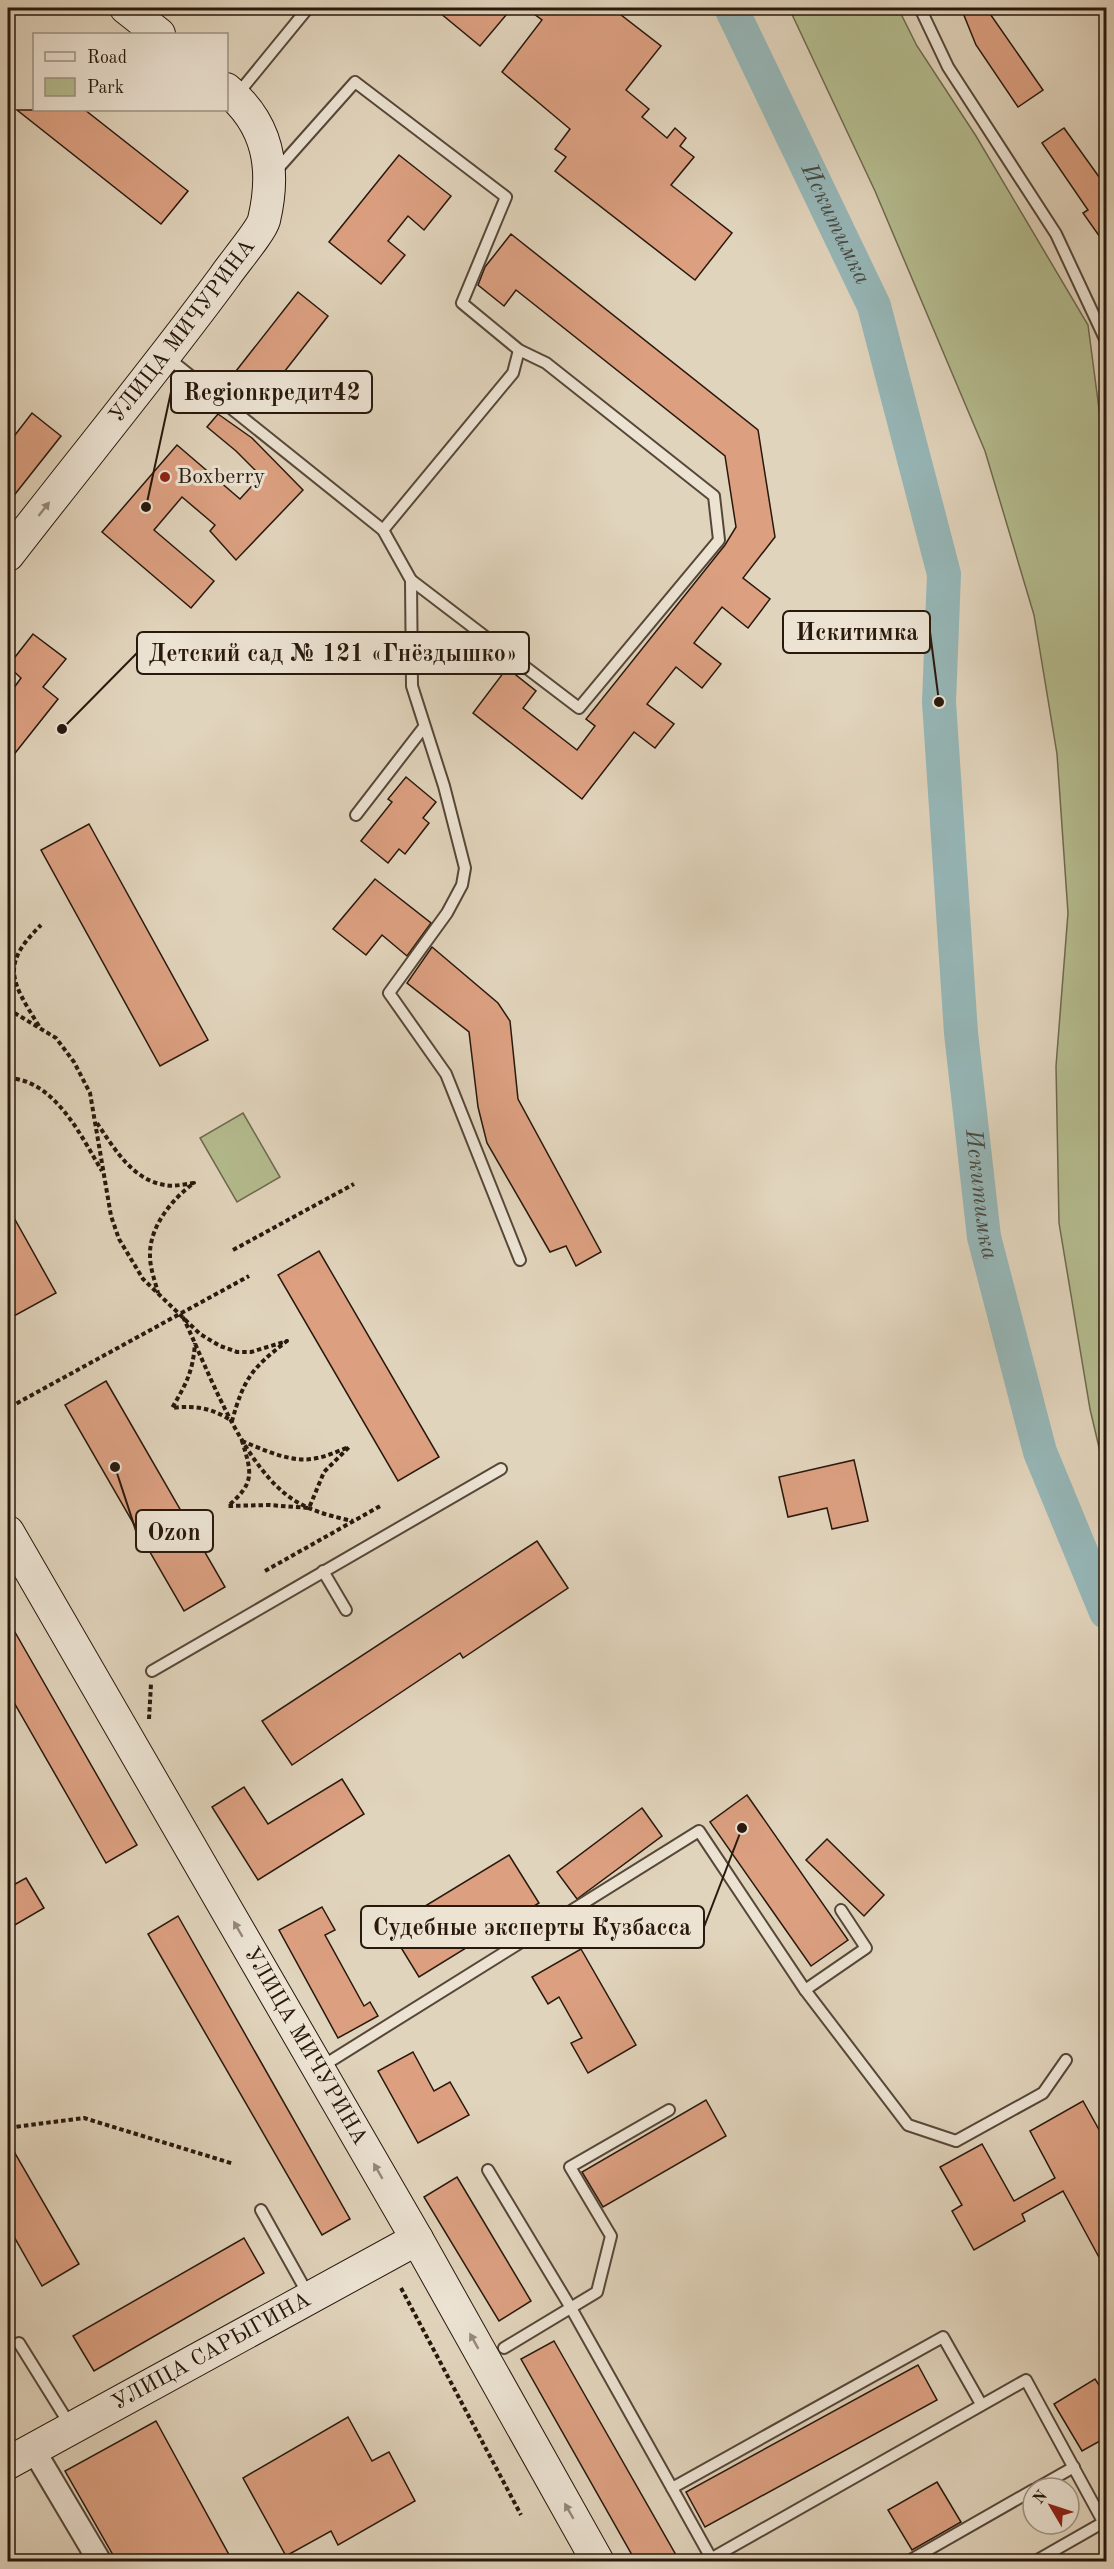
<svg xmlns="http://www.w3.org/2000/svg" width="1114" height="2569" font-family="'Old Standard TT',serif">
<rect width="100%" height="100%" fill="#e1d4bc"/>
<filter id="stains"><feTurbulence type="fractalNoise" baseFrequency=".00333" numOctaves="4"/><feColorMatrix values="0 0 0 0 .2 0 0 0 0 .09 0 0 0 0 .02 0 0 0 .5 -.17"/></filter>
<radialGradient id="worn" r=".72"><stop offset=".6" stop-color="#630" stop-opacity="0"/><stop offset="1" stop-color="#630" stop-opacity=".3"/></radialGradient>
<g fill="#b4bc8f" stroke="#6e6a4e" stroke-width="1.5">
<polygon points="789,8 898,8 917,46 976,136 1088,325 1106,462 1106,1477 1090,1409 1059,1223 1056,1066 1068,913 1057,754 1034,615 985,451 875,191"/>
<polygon points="243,1113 280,1177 237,1202 200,1138"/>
</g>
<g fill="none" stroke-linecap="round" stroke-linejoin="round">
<path stroke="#96b7b8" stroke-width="34" id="s1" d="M731 8 874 306 944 574 939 702 961 1033 984 1237 1040 1452 1106 1612"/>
</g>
<g fill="#dca081" stroke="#28180d" stroke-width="1.5">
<polygon points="434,8 512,8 480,46"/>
<polygon points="526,8 612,8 661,46 626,90 649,109 642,117 667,138 675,128 686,138 680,146 694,157 671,185 732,233 695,280 555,171 566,157 555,149 570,129 502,72 542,20"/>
<polygon points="961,8 986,8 1043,90 1018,107 976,45"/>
<polygon points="17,110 85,110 188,191 161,224"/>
<polygon points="1064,128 1107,188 1107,247 1083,213 1088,210 1042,143"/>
<polygon points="399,155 451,196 424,230 408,216 388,241 405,255 381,284 329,242"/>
<polygon points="511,234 758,430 775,537 743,578 770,599 748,628 722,607 694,643 721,664 702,688 676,667 647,704 674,724 655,748 634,732 582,799 473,713 507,668 536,691 523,708 577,750 595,726 586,719 725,545 736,527 725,456 516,290 504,306 478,285 485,267"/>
<polygon points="298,292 328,316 259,404 229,380"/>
<polygon points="32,413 61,436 8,503 8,444"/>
<polygon points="218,414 252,438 303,490 236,560 210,531 215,525 182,497 154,530 214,581 191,608 102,532 177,445 240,499 261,476 236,451 207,427"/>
<polygon points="33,634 66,659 43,687 58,699 8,762 8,696 21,678 8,666"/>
<polygon points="406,777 436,802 423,818 429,823 405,854 399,849 388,863 361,841 392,802 388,799"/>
<polygon points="89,824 208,1040 160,1066 41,850"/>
<polygon points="375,879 431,923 407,956 382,935 366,955 333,929"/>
<polygon points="432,947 498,1003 510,1021 518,1099 601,1252 576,1266 566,1246 550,1252 487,1143 478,1107 469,1032 407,983"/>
<polygon points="8,1207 56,1293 14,1316 8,1304"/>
<polygon points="319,1251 439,1457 398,1481 278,1275"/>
<polygon points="106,1381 225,1587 184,1611 65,1405"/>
<polygon points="854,1460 868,1521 832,1529 827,1508 788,1517 779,1477"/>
<polygon points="537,1541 568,1588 463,1658 460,1653 292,1765 262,1721"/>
<polygon points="8,1620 137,1845 106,1863 8,1692"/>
<polygon points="342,1779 364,1814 258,1880 212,1807 244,1787 268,1824"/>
<polygon points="747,1795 848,1940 811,1966 710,1822"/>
<polygon points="642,1808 662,1836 577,1899 557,1872"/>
<polygon points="827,1839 884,1895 864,1916 806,1860"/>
<polygon points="509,1855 539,1903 419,1977 389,1928"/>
<polygon points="26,1878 44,1908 8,1929 8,1888"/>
<polygon points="322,1907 335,1930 325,1935 364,2006 370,2002 378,2016 338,2038 279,1930"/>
<polygon points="178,1916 350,2219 322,2235 148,1934"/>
<polygon points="581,1949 636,2045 588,2073 571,2043 582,2038 559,1997 548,2004 532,1977"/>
<polygon points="413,2052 434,2091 450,2082 469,2115 418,2143 378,2071"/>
<polygon points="706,2100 726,2136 603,2207 582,2172"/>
<polygon points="1083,2101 1107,2144 1107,2272 1063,2191 1022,2214 1025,2221 974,2250 952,2211 962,2205 940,2167 982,2144 1014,2201 1055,2178 1030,2131"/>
<polygon points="8,2141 79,2264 42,2286 8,2226"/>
<polygon points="457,2177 531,2301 499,2321 424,2197"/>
<polygon points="244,2238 264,2273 94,2371 73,2336"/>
<polygon points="554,2341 680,2562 636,2562 521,2359"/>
<polygon points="918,2365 937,2400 705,2527 686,2492"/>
<polygon points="1095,2379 1107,2397 1107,2437 1082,2451 1054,2404"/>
<polygon points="348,2417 372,2461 389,2452 415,2501 338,2545 331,2531 286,2556 243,2478"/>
<polygon points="156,2421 233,2562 117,2562 65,2471"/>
<polygon points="937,2482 961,2522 912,2550 888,2510"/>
</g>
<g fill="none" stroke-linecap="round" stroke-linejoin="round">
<defs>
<g id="lane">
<polyline points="920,8 948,67 1056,234 1106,341"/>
<polyline points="236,96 308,8"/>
<polyline points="274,173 355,82 506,197 462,303 519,350 546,363 714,496 719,540 579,708 411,580"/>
<polyline points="167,357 383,530 411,580 412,686 444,786 465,868 462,885 447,913 389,993 446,1074 520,1260"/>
<polyline points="383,530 513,373 519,350"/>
<polyline points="356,815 424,727"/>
<polyline points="323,1571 346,1610"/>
<polyline points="152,1671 501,1469"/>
<polyline points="805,1990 866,1948 841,1910"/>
<polyline points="321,2067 699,1831 805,1990 908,2125 956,2141 1043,2093 1066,2060"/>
<polyline points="488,2170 571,2308 672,2488 943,2337 981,2404"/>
<polyline points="261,2210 309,2296"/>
<polyline points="19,2343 70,2425"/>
<polyline points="504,2348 597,2292 611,2236 570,2167 669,2110"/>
<polyline points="672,2488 711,2558"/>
<polyline points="1037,2488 1074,2467"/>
<polyline points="705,2562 1026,2380 1106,2527"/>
<polyline points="907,2562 1033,2490"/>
<polyline points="1034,2562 1104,2522"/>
</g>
<polyline id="street" points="33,2449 100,2562"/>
<g id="secondary">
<polyline points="126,8 159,34"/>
<path id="s2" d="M8 555C80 462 155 371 225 276 233 264 261 231 264 220 276 169 269 124 226 89"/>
<path id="s3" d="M8 1532 417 2239 598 2562"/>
<path id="s4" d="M8 2463 417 2239"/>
</g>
</defs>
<use href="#lane" stroke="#564739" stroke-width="14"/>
<use href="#street" stroke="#564739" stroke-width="26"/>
<use href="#secondary" stroke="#28180d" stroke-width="34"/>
<g stroke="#28180d" stroke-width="4" stroke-dasharray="4.5 3" stroke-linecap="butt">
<path d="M8 1009 56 1038 74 1062 90 1093 111 1216 119 1239 143 1279 200 1334 220 1346 237 1352H251L287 1341C252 1368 244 1378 232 1421 212 1408 195 1405 172 1408 186 1384 193 1372 195 1343"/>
<path d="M39 1026C11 981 0 965 41 925"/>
<path d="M8 1078C55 1080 81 1136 102 1171"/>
<path d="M97 1123C114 1148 132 1180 165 1185 174 1187 185 1184 194 1183 172 1199 149 1227 150 1256 150 1268 155 1281 158 1293"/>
<polyline points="233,1250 354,1184"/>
<path d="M183 1317C209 1372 244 1471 297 1502 314 1512 334 1517 353 1521"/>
<polyline points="10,1407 249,1276"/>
<path d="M242 1441C264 1450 293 1464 317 1458 328 1456 338 1451 349 1447L324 1472 309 1508 269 1505 228 1506C255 1483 252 1473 242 1441Z"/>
<polyline points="265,1571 382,1505"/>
<polyline points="149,1719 151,1684"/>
<polyline points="8,2116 14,2127 84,2118 234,2164"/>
<polyline points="401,2288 521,2515"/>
</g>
<use href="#lane" stroke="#ece3d3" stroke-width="10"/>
<use href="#street" stroke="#ece3d3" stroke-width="22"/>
<use href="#secondary" stroke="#ece3d3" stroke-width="32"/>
</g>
<defs><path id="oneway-solid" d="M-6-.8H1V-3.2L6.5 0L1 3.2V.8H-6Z" transform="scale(1.5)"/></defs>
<g fill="#94887a">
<use href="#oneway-solid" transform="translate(44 509) rotate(-52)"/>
<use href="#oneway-solid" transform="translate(238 1929) rotate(-120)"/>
<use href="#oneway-solid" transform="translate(378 2171) rotate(-120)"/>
<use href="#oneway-solid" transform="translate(474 2341) rotate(-119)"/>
<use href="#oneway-solid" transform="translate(569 2511) rotate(-120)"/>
</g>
<circle fill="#8f2418" stroke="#ece3d3" stroke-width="2" cx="165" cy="477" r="6"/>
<g text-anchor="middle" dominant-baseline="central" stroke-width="6" stroke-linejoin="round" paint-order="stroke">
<g font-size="22" fill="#28180d" stroke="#ece3d3">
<text stroke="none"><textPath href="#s2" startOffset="284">УЛИЦА МИЧУРИНА</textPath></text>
<text stroke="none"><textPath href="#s3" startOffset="594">УЛИЦА МИЧУРИНА</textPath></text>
<text stroke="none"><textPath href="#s4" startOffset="232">УЛИЦА САРЫГИНА</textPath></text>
</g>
<g font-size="22" fill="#28180d" stroke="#ece3d3" text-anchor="start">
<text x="177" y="477">Boxberry</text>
</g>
<g font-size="24" font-style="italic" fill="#494840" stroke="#ece3d3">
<text stroke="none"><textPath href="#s1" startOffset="240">Искитимка</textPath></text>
<text stroke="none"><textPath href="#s1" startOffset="1230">Искитимка</textPath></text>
</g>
</g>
<path fill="none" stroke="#28180d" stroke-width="2" d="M146 507L171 392M939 702L930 632M62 729L137 653M115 1467L136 1531M742 1828L704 1927"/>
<g fill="#28180d" stroke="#ece3d3" stroke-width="2">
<circle cx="146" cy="507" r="6"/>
<circle cx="939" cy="702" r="6"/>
<circle cx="62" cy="729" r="6"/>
<circle cx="115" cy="1467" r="6"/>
<circle cx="742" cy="1828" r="6"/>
</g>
<g fill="#ece3d3" stroke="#28180d" stroke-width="2">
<rect x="171" y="371" width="201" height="42" rx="6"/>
<rect x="783" y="611" width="147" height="42" rx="6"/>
<rect x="137" y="632" width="392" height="42" rx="6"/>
<rect x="136" y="1510" width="77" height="42" rx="6"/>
<rect x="361" y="1906" width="343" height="42" rx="6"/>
</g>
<g font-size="24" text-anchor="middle" font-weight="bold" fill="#28180d">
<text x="272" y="400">Regionкредит42</text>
<text x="857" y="640">Искитимка</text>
<text x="333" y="661">Детский сад № 121 «Гнёздышко»</text>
<text x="174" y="1540">Ozon</text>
<text x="532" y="1935">Судебные эксперты Кузбасса</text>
</g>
<rect width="1114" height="2569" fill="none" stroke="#e1d4bc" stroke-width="30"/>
<rect x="9" y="9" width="1096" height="2551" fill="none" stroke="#28180d" stroke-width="3"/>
<rect x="15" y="15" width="1084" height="2539" fill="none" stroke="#28180d" stroke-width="1.5"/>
<rect x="33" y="33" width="195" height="78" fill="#ece3d3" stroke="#9e9284" stroke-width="1.5"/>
<rect x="45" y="52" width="30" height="9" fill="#ece3d3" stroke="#9e9284" stroke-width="1.5"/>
<text x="87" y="63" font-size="18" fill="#28180d">Road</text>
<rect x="45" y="78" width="30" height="18" fill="#b4bc8f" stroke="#9e9284" stroke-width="1.5"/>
<text x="87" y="93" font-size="18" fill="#28180d">Park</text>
<g transform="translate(1051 2506) rotate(309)"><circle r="28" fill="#ece3d3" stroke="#9e9284" stroke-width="1.5"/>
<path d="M0-4.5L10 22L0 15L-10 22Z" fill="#8f2418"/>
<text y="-9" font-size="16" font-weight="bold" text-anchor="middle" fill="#28180d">N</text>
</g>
<rect width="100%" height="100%" filter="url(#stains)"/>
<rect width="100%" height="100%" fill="url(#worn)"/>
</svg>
